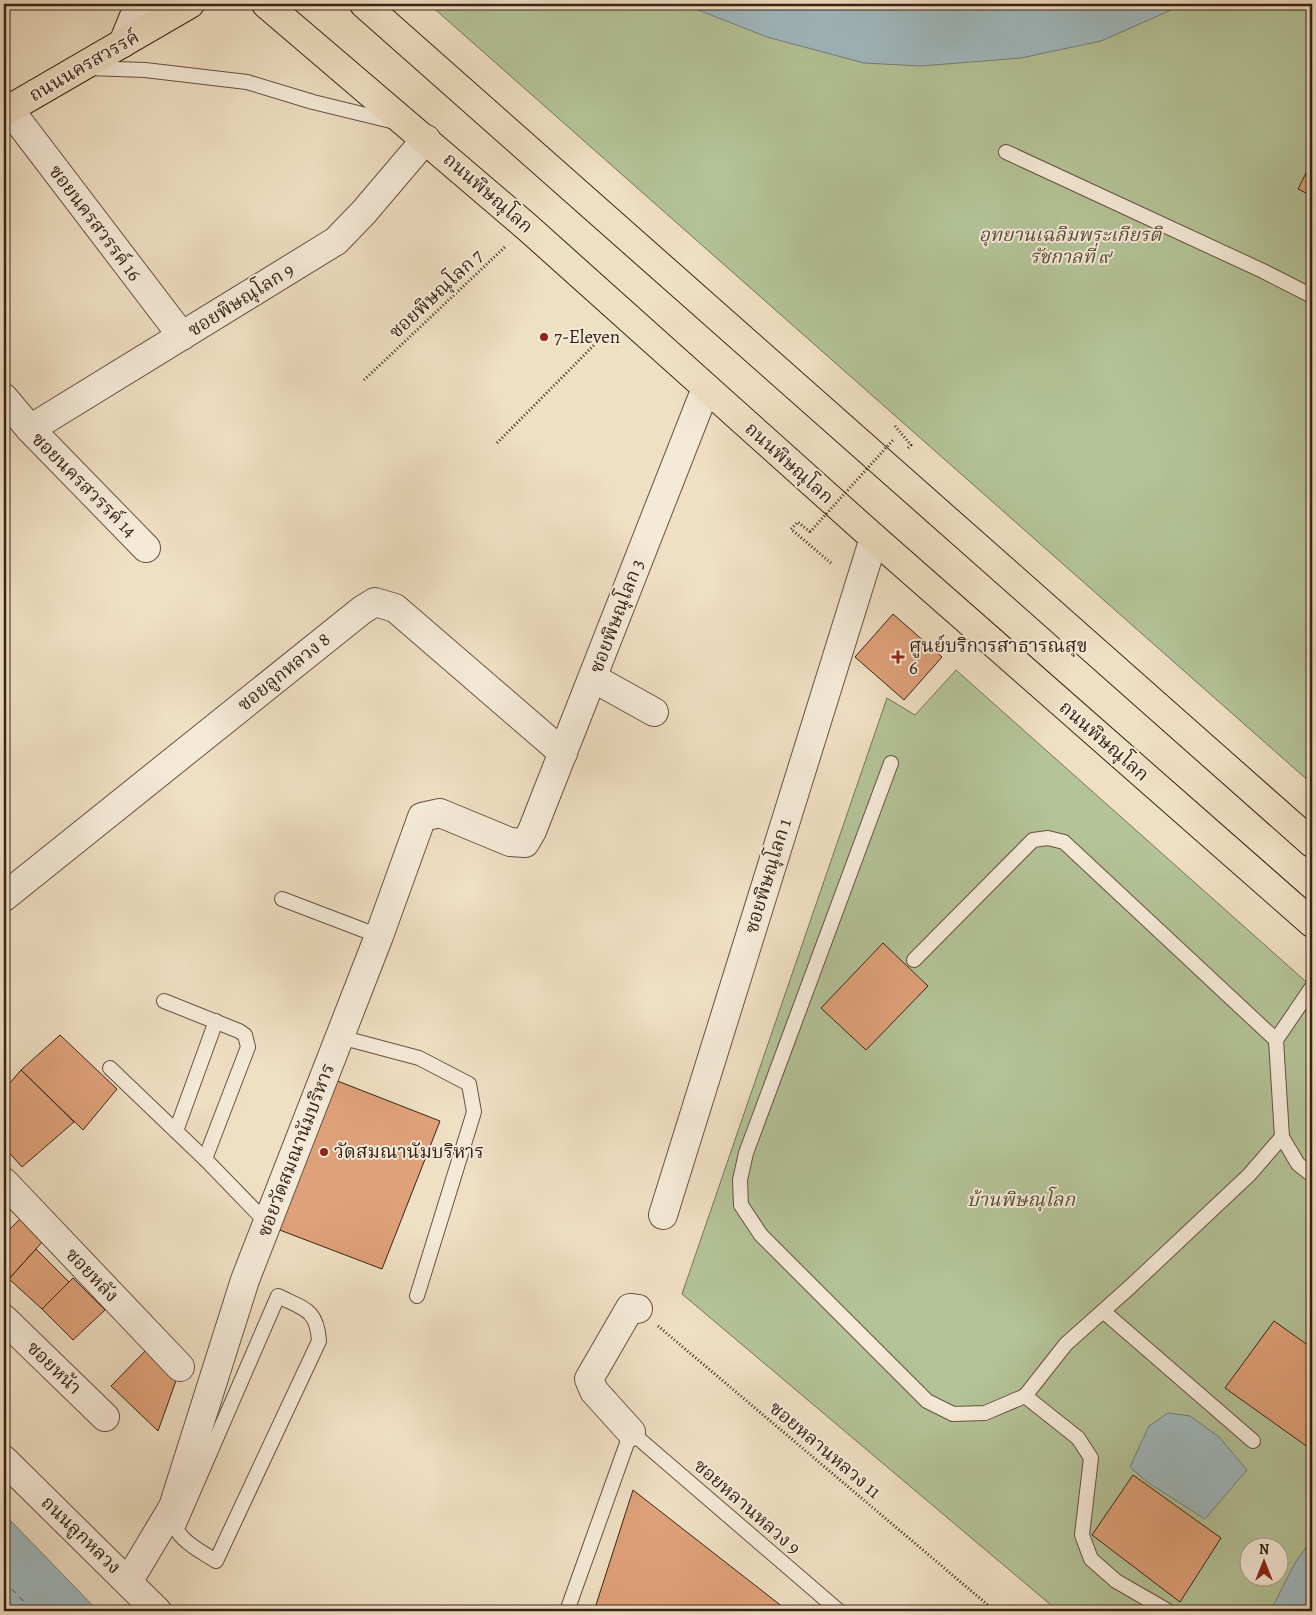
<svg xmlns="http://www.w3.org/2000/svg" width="1316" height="1615" font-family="Alegreya,'Noto Serif Thai',serif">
<rect width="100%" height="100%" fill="#efdfc3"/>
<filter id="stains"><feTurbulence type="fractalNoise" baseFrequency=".004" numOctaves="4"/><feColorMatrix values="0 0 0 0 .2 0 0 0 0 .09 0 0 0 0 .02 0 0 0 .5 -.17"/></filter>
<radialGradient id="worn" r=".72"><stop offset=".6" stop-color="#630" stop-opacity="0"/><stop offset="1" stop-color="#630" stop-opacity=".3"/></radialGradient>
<g fill="#b4c398" stroke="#767357" fill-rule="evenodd">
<polygon points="429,4 1312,4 1312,784"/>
<path d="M956 670 1312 987V1611H1058L682 1294 887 698 915 715ZM1248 1548H1278V1578H1248Z"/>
</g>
<g fill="#a0b9bf" stroke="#767d7b">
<polygon points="683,4 1185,4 1101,41 1021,58 921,66 864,63 767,37"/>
<polygon points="1168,1413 1190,1416 1219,1437 1247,1470 1205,1519 1147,1482 1130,1467 1149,1426"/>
<polygon points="4,1513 9,1519 98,1611 4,1611"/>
<polygon points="1312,1539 1312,1611 1273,1611 1271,1610 1295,1563"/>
</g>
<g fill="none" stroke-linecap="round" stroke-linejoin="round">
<polyline stroke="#575049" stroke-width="1" stroke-dasharray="6 5" stroke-linecap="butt" points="4,1581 33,1611"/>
</g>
<g fill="#dfa179" stroke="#382316">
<polygon points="1312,161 1312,196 1298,189"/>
<polygon points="4,436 10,445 4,450"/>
<polygon points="893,614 942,657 904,700 855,657"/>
<polygon points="883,943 928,986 866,1050 821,1008"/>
<polygon points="60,1035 117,1089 83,1130 21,1070"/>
<polygon points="21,1070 74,1122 22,1167 4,1147 4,1090"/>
<polygon points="335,1080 440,1121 382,1269 277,1229"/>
<polygon points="20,1219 43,1241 9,1279 4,1274 4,1235"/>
<polygon points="36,1249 69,1282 42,1309 9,1279"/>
<polygon points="73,1278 105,1310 73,1340 42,1309"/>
<polygon points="1274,1321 1312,1348 1312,1450 1225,1388"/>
<polygon points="150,1346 178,1375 158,1431 111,1386"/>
<polygon points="1133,1475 1221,1538 1180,1602 1092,1535"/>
<polygon points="633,1490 788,1611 594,1611"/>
</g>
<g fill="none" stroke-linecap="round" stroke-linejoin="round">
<defs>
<g id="service">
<polyline points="88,68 145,70 247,82 313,102 395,122"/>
<polyline points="1006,152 1263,271 1312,296"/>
<polyline points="891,763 746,1153 740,1180 741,1205 761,1235 927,1401 953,1414 985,1413 1025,1396 1078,1438 1091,1458 1082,1535 1091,1559 1116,1581 1168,1611"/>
<polyline points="282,899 379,936"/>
<polyline points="914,960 1033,840 1048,838 1064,842 1276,1040"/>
<polyline points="1312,987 1276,1040 1282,1137 1298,1164 1312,1175"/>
<polyline points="164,1001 239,1031 245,1035 248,1047 205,1159"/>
<polyline points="340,1037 419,1058 469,1084 474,1112 417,1296"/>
<polyline points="110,1068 205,1159 268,1224"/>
<polyline points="176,1131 216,1021"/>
<polyline points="1103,1311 1253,1441"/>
<polyline points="1025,1396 1066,1344 1131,1286 1249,1175 1282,1137"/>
<path d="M172 1512C172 1538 197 1549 216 1561L319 1341C317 1309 304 1309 278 1296L177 1529"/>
<polyline points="567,1611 631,1432 839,1611"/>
</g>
<g id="minor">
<polyline points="9,109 182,336"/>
<polyline points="4,398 30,429 146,548"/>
<polyline points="30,429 336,241 364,212 426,139"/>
<polyline points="593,678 654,712"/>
<polyline points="4,897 362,610 375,602 395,608 563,753"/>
<polyline points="4,1182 180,1367"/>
<polyline points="663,1215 874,538"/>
<polyline points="4,1319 105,1417"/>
<polyline points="631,1432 594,1391 589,1379 630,1308 638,1309"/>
<polyline points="128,1582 173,1507 245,1280 379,936 422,817 440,813 510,842 525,843 532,831 706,388"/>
</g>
<polyline id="tertiary" points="4,1460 157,1611"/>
<polyline id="secondary" points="123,43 139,4"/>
<g id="primary">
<polyline points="266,4 527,227 874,538 1312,923"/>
<polyline points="364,4 1312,843"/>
<polyline points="4,112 190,4"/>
</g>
</defs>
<use href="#service" stroke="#665241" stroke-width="16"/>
<use href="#minor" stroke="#665241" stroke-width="30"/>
<use href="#tertiary" stroke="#665241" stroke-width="30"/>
<use href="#secondary" stroke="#382316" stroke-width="30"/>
<use href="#primary" stroke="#382316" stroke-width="30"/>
<g stroke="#382316" stroke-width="3" stroke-dasharray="1 2.5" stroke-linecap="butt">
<polyline points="364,380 506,246"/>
<polyline points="895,426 911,445 908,448"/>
<polyline points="497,443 606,333"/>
<polyline points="810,532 798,522 791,529 831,563"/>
<polyline points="658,1326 995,1611"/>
</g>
<use href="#service" stroke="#f5ead8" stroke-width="14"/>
<use href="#minor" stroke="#f5ead8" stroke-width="28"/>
<use href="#tertiary" stroke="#f5ead8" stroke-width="28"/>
<use href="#secondary" stroke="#f5ead8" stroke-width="28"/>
<use href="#primary" stroke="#efdfc3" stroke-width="28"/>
<polyline stroke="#382316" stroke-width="3" stroke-dasharray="1 2.5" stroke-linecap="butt" points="810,532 893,440"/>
</g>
<g fill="#8f2418" stroke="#f5ead8" stroke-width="2">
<circle cx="544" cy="337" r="5"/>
<path d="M895.5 649.5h5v5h5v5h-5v5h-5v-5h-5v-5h5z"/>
<circle cx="324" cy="1152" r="5"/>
</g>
<g text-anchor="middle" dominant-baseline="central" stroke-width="4" stroke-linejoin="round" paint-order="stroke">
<g font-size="19" fill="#382316" stroke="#f5ead8">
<text transform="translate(84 66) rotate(-30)">ถนนนครสวรรค์</text>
<text transform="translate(488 193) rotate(41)">ถนนพิษณุโลก</text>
<text transform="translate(95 223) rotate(53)">ซอยนครสวรรค์ 16</text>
<text transform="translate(436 294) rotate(-43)">ซอยพิษณุโลก 7</text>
<text transform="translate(241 300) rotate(-32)">ซอยพิษณุโลก 9</text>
<text transform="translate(789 463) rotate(42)">ถนนพิษณุโลก</text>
<text transform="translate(84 485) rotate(45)">ซอยนครสวรรค์ 14</text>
<text transform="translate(617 616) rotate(-69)">ซอยพิษณุโลก 3</text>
<text transform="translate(284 672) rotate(-39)">ซอยลูกหลวง 8</text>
<text transform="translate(1104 741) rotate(41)">ถนนพิษณุโลก</text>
<text transform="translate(768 876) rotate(-73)">ซอยพิษณุโลก 1</text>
<text transform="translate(296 1150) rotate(-69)">ซอยวัดสมณานัมบริหาร</text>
<text transform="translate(92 1275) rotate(46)">ซอยหลัง</text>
<text transform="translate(54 1368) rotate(44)">ซอยหน้า</text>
<text transform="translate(825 1450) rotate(40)">ซอยหลานหลวง 11</text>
<text transform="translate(747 1507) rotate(41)">ซอยหลานหลวง 9</text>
<text transform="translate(81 1535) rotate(44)">ถนนลูกหลวง</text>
</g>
<g font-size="19" font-style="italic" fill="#574b36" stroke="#f5ead8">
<text x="1070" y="235">อุทยานเฉลิมพระเกียรติ<tspan x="1070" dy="22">รัชกาลที่ ๙</tspan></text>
<text x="1021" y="1200">บ้านพิษณุโลก</text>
</g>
<g font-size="19" fill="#382316" stroke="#f5ead8" text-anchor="start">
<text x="554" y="337">7-Eleven</text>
<text x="909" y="646">ศูนย์บริการสาธารณสุข<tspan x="909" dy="22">6</tspan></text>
<text x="334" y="1152">วัดสมณานัมบริหาร</text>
</g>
</g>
<rect width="1316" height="1615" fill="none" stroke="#efdfc3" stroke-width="20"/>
<rect x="5" y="5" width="1306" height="1605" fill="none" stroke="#382316" stroke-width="2.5"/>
<rect x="10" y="10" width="1296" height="1595" fill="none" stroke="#382316"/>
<g transform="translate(1264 1562)"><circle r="24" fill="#f5ead8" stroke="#a99a8a"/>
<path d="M0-4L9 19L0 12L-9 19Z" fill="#8f2418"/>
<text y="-8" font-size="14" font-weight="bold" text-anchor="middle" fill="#382316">N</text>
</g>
<rect width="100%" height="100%" filter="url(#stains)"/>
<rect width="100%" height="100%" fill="url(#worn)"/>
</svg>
